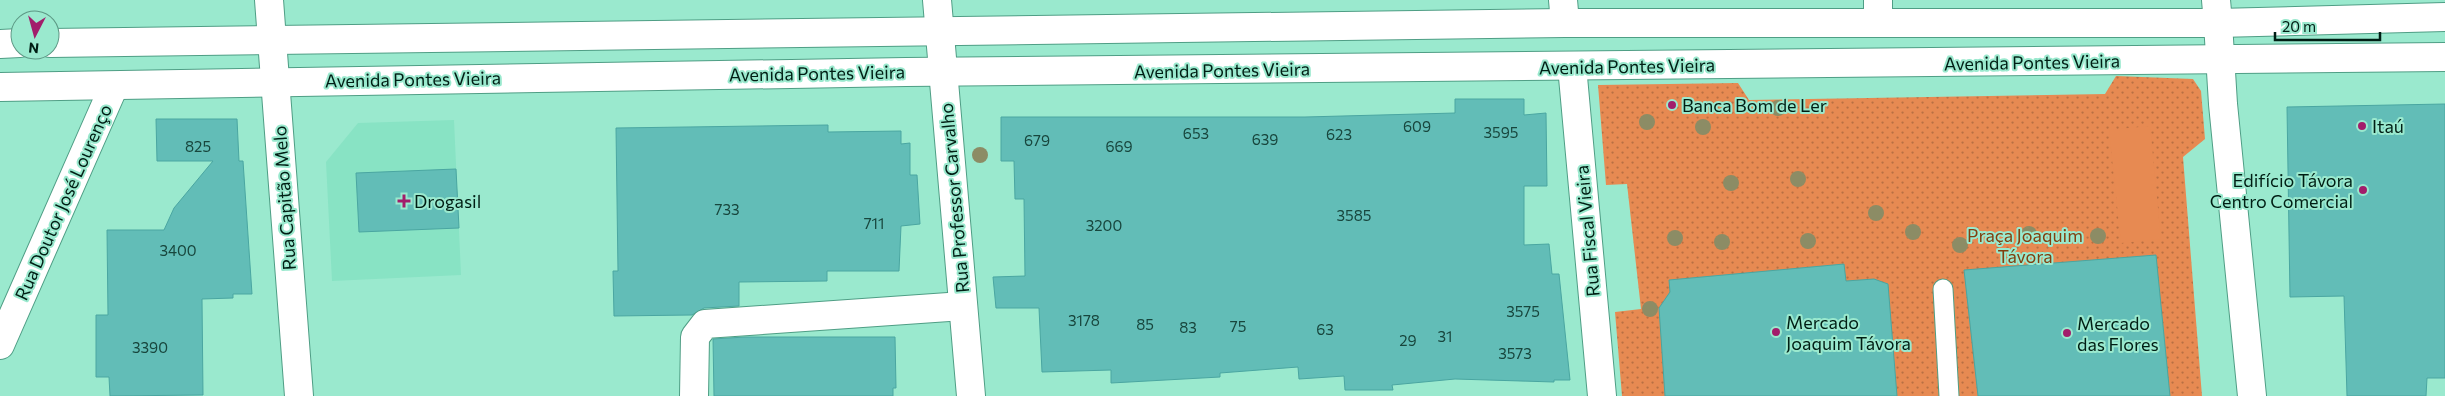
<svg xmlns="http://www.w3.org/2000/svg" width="2445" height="396" font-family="Commissioner,sans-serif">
<defs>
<pattern id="grass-dots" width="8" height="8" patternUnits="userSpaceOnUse" patternTransform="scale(1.25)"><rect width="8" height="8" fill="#e78a52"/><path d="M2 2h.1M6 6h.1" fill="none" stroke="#b97043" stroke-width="1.8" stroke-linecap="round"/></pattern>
</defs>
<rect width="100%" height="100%" fill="#9ae9ce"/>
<polygon fill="#88e3c4" points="454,120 461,275 332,281 326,162 358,123"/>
<polygon fill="url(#grass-dots)" points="2116,76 2193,79 2201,91 2205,139 2183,157 2202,396 1622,396 1615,312 1641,309 1627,184 1606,185 1598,85 1738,83 1749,100 2105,94"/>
<polygon fill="#e78a52" points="2150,126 2161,239 2121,243 2109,130"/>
<g fill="#62bdb7" stroke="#4aa6a1">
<polygon points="1455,99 1524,99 1524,115 1546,113 1547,186 1524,186 1524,245 1549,244 1552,274 1559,274 1570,380 1554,380 1554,382 1455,379 1392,385 1393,390 1345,390 1344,376 1299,379 1298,367 1220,373 1220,377 1111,383 1111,370 1042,372 1039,308 996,308 993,277 1025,276 1024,199 1015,199 1014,161 1001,161 1001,117 1305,117 1455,113"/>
<polygon points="2445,104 2445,378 2427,378 2426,396 2347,396 2344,296 2290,297 2287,107"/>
<polygon points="156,119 237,119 239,161 243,161 252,294 233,294 233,298 202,299 203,395 110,396 109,377 96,377 96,315 108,315 107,230 164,230 174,208 213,161 157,161"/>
<polygon points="828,125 828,132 901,131 901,144 910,143 910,175 917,175 920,224 901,226 899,271 827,271 827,281 739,282 739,306 704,308 692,315 614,316 613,271 618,271 616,128"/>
<polygon points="456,169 459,228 359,232 356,173"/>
<polygon points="2156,255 2170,396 1978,396 1964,270"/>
<polygon points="1844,264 1846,281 1874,279 1888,284 1897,396 1665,396 1659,308 1670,292 1669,280"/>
<polygon points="745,337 895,337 896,388 893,388 893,396 714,396 713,339"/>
</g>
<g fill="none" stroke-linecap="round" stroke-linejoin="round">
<defs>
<polyline id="lane" points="1943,289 1949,396"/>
<g id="street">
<polyline points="269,0 272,40"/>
<polyline points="937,0 971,396"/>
<polyline points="1563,0 1565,23"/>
<polyline points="2216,0 2218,23"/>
<polyline points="1878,21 1878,0"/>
<polyline points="1572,66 1602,396"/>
<polyline points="694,396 695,337 705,324 963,306"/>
</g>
<g id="secondary">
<polyline points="2218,23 2223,104 2252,396"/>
<polyline points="272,40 299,396"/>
<polyline points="0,345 114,86"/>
</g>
<g id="primary">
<polyline points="50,43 1565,23 2218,23 2445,17"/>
<polyline points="0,44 20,43"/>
<polyline points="0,87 906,72 2445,57"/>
</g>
</defs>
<use href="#lane" stroke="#4f9e85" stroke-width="21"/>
<use href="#street" stroke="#4f9e85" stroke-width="30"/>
<use href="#secondary" stroke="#4f9e85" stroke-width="30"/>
<use href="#primary" stroke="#4f9e85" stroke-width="30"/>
<use href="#lane" stroke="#fff" stroke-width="19"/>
<use href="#street" stroke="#fff" stroke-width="28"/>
<use href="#secondary" stroke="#fff" stroke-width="28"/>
<use href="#primary" stroke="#fff" stroke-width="28"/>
</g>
<g fill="#8c8c65">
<circle cx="1778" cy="108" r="8"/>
<circle cx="1647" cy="122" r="8"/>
<circle cx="1703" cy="127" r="8"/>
<circle cx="980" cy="155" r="8"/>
<circle cx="1798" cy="179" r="8"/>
<circle cx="1731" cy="183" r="8"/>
<circle cx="1876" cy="213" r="8"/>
<circle cx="1913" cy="232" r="8"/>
<circle cx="2029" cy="234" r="8"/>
<circle cx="2098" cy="236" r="8"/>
<circle cx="1675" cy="238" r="8"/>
<circle cx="1808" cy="241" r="8"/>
<circle cx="1722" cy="242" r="8"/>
<circle cx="1960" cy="245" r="8"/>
<circle cx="1650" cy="309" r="8"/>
</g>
<g fill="#a21d6b" stroke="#9ae9ce" stroke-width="2">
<circle cx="1672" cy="105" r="5"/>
<circle cx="2362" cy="126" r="5"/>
<circle cx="2363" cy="190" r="5"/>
<path d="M401.5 193.5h5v5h5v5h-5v5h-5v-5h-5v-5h5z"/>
<circle cx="1776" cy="332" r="5"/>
<circle cx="2067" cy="333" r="5"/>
</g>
<g text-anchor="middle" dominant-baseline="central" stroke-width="4" stroke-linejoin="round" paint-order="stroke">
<g font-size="15" fill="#18463d">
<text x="1417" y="126">609</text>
<text x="1501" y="132">3595</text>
<text x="1196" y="133">653</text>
<text x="1339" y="134">623</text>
<text x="1265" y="139">639</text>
<text x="1037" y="140">679</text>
<text x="198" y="146">825</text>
<text x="1119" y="146">669</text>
<text x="727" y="209">733</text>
<text x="1354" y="215">3585</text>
<text x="874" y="223">711</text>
<text x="1104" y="225">3200</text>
<text x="178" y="250">3400</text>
<text x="1523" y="311">3575</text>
<text x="1084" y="320">3178</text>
<text x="1145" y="324">85</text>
<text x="1238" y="326">75</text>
<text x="1188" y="327">83</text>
<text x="1325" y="329">63</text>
<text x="1445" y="336">31</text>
<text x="1408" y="340">29</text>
<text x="150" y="347">3390</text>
<text x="1515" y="353">3573</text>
</g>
<g font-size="18" fill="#001e14" stroke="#9ae9ce">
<text transform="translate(2032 62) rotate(-1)">Avenida Pontes Vieira</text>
<text transform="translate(1627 66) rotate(-1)">Avenida Pontes Vieira</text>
<text transform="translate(1222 70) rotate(-1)">Avenida Pontes Vieira</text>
<text transform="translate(817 73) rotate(-1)">Avenida Pontes Vieira</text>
<text transform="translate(413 79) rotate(-1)">Avenida Pontes Vieira</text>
<text transform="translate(284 198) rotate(-94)">Rua Capitão Melo</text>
<text transform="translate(954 198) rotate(-95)">Rua Professor Carvalho</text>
<text transform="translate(63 202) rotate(-66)">Rua Doutor José Lourenço</text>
<text transform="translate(1587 231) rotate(-95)">Rua Fiscal Vieira</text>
</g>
<g font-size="18" fill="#001e14" stroke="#9ae9ce" text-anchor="start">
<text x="1682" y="105">Banca Bom de Ler</text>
<text x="2372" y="126">Itaú</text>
<text x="2353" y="180" text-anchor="end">Edifício Távora<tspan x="2353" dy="21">Centro Comercial</tspan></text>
<text x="414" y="201">Drogasil</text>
<text x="1786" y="322">Mercado<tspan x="1786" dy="21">Joaquim Távora</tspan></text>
<text x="2077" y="323">Mercado<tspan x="2077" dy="21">das Flores</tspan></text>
</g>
<g font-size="18" fill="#813f0f" stroke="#9ae9ce">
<text x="2025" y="235">Praça Joaquim<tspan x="2025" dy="21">Távora</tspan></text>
</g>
</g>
<g transform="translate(35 35) rotate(186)"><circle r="24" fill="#9ae9ce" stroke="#5c9884"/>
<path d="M0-4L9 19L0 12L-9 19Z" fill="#a21d6b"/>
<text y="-8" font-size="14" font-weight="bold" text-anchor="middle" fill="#001e14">N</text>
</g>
<path d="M2275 32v8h105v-8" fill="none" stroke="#001e14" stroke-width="2.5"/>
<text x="2282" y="32" font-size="15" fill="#001e14" stroke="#9ae9ce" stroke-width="4" paint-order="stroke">20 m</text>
</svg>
